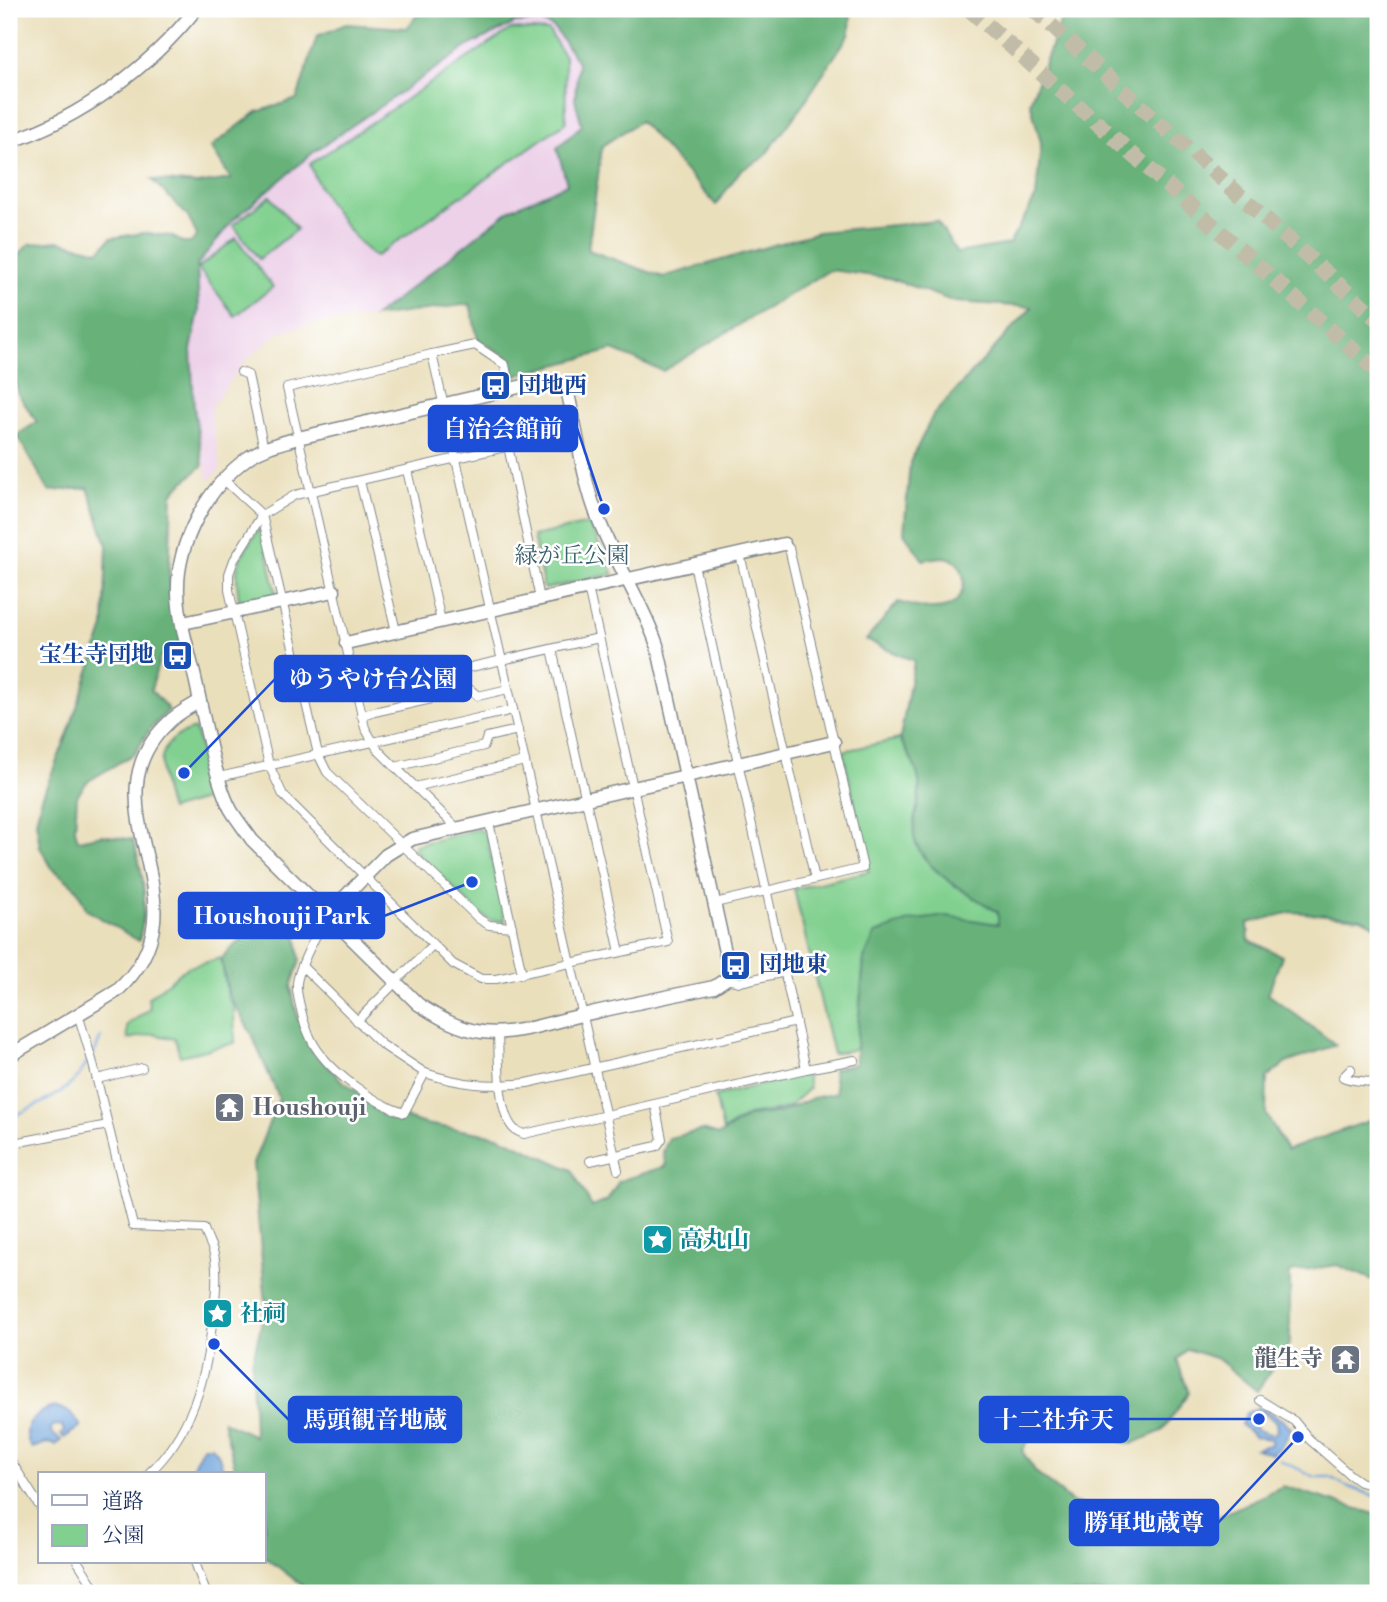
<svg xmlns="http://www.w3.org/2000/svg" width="1387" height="1602" font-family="'Libre Bodoni','Noto Serif JP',serif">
<rect width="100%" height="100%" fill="#fff"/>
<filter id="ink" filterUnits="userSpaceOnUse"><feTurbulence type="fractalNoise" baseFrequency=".0143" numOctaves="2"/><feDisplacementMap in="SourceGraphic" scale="14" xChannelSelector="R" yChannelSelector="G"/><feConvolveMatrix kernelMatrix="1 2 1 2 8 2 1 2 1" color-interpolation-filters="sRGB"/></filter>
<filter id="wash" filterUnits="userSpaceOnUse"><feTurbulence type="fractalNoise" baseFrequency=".00686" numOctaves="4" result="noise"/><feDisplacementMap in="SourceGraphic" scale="28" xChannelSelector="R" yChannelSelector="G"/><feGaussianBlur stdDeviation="1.57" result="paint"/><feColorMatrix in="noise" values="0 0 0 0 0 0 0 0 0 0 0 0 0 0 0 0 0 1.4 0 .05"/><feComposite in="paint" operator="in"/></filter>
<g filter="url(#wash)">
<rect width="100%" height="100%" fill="#eadfbb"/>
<polygon fill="#edd1e9" points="540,21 554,28 578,62 575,100 582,125 557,148 567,184 511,209 374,317 309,324 277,334 245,361 212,406 211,415 221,468 208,481 194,408 191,350 199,311 197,265 233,220 315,151 470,45 515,23"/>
<g fill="#81d08f" stroke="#4e8076" stroke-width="2">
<path d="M511 29 549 31 565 57 566 122 375 257C349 235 320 196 310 164Z"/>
<polygon points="270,196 297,229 259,259 233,225"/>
<polygon points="236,238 273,287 235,316 198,268"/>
<polygon points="589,524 614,574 544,589 533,536"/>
<path d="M258 530 263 532 276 593 273 598 245 603 239 599C233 562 239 560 258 530Z"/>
<path d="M195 729 214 797 170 810C159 776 150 740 195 729Z"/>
<polygon points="900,739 920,774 918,803 914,820 954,885 998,912 998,925 946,916 864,959 856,1049 833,1054 794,889 869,871 843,751"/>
<polygon points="478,829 486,834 505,921 490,920 480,914 414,850 415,845"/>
<polygon points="221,958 228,998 234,1008 235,1043 180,1056 175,1039 153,1034 128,1039 127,1025 150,1009 148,998 186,968"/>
<polygon points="806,1074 809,1088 790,1106 780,1110 748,1115 723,1131 715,1096"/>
</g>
<path fill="#68b27a" stroke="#42706c" stroke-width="2" d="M422 9H851L850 33 800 109 763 158 740 171 716 205 640 121 602 146 588 250 663 277 818 232 937 221 957 253 1009 244 1036 197 1041 143 1030 102 1065 9H1378V927L1361 918 1292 912 1248 923 1249 940 1282 956 1268 994 1336 1045 1286 1063 1267 1078 1266 1114 1287 1150 1371 1120 1378 1125V1282L1337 1265 1290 1272V1343L1257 1391 1218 1359 1187 1349 1177 1360 1189 1393 1162 1431 1132 1444 1086 1432 1030 1437 1022 1451 1036 1472 1072 1502 1121 1517 1134 1541 1210 1521 1283 1486 1378 1515V1593H312L264 1556V1474H237L223 1421 254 1436 252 1363 266 1304 253 1164 279 1098 251 1033 229 995 221 959C242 935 258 928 289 922L296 929 300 961 291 987 298 1019 310 1047 341 1080 385 1111 425 1124 498 1136 572 1170 592 1207 607 1201 619 1181 666 1166 663 1152 669 1138 702 1130 719 1135 749 1116 781 1112 813 1098 836 1093 833 1069 855 1064 864 959 875 934 909 921 946 916 998 924V912C972 896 921 870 914 837 912 825 916 816 918 805 924 776 913 763 900 739L914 661 866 640 898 602C914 606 930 612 947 607 969 600 970 561 945 557 938 557 929 559 923 560L904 533 910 462 933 415 1032 307 955 302 889 278 830 270 663 371 613 350 514 376 511 359 478 340 470 304 374 317 511 209 567 184 557 148 582 125 575 100 578 62 554 28 540 21 515 23 470 45 315 151 233 220 197 265 199 311 191 350 194 408 203 465 177 488 172 494 169 572 181 641 160 657 151 690 169 710 150 729 135 753 87 782 77 796 75 829 78 840 102 835 133 840C145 879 148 901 139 941L87 910 76 888 52 868 40 847 36 821 41 800 67 736 104 627 107 545 88 488 49 491 17 435 37 422 18 394 11 362H9V255L17 257 29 244 59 241 99 251 111 238 143 233 171 236 184 243H191L197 235 187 215 152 180 197 184 231 179 211 147 257 112 297 99 317 36 346 24 407 28Z"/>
<g fill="#70a4dc" stroke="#466a9d" stroke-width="2" fill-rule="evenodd">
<path d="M57 1407 70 1412 81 1426 64 1438 61 1435 64 1431 62 1426 53 1425 50 1432 61 1440 56 1445 47 1443 32 1448C18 1428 36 1410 57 1407Z"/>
<path d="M1259 1407 1281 1419 1292 1429 1281 1447 1272 1454 1256 1449 1271 1444V1439L1255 1437 1241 1425 1246 1413ZM1254 1412 1264 1413 1276 1422 1277 1430 1273 1435 1257 1430 1250 1422 1251 1415Z"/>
<polygon points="203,1446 212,1446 219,1456 223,1469 214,1474 205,1472 204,1474 189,1474"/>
</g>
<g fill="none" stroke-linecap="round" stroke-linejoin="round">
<g stroke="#70a4dc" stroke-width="2.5">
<polyline points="93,1056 101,1037"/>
<path d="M9 1119C38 1103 74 1094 88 1060"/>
<polyline points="1280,1460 1315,1477 1330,1477 1346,1486 1378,1497"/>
</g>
</g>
</g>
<g filter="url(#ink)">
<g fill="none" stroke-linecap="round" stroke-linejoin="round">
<g stroke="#c1bca8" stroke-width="16" stroke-dasharray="16 8" stroke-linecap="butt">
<polyline points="969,9 1378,372"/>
<polyline points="1033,9 1378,320"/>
</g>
<defs>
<g id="street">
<polyline points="432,354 475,345 505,365 510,389"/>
<polyline points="241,372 248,375 264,449"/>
<polyline points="576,431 295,495 262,515 234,560 229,574 229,590 269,765 283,795 453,964 481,979 496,979 668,942 588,588"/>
<polyline points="508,446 540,599"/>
<polyline points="407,470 441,621"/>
<polyline points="224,480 262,515 318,754 327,772 479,919 489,925 512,927"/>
<polyline points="360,481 396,631"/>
<polyline points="740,554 815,879"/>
<polyline points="552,649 620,952"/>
<polyline points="357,693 599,638"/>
<polyline points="361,715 471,690 478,696 508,689"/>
<polyline points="395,767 484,746 487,737 518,730"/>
<polyline points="219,777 513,710"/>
<polyline points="415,787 525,761"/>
<polyline points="489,822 522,974"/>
<polyline points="458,829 378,750 365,728 287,388 432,354 618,1170"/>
<polyline points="715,903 863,868 789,548 784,544"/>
<path d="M328 914C319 929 299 966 297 983 296 992 299 1001 301 1010 303 1020 307 1031 312 1041 327 1070 373 1103 404 1113L425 1073C462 1085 488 1087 527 1083L796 1022"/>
<polyline points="303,967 381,1044 425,1073"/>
<polyline points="400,977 433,945"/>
<polyline points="726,979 740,982 785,972"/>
<path d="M78 1014 92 1060 133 1226 204 1229C207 1238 214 1249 215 1259 218 1280 215 1303 212 1324 206 1380 191 1434 148 1474"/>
<polyline points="357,1021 390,988"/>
<path d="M498 1032C499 1055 497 1113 514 1129 515 1130 523 1134 524 1134L806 1069 694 564"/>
<polyline points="806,1069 855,1060"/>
<path d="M1351 1069 1343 1077C1353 1082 1367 1080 1378 1084"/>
<polyline points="97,1079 142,1068"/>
<polyline points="9,1144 108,1125"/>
<polyline points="590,1161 657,1146 662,1139 655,1104"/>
<polyline points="1260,1400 1294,1421 1309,1439 1350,1475 1360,1482 1378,1487"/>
<polyline points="9,1458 40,1507"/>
<polyline points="78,1562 98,1593"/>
<polyline points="195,1562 206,1593"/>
</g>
<g id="secondary">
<path d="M9 142C81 118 149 68 196 9"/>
<path d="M545 381 561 386 568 394C578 436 583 483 600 523 617 565 642 602 657 645L729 970 726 979 714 987C670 996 626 1005 582 1015 551 1022 514 1036 482 1032 458 1029 438 1017 418 1004L252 840C245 830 237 820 231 810 216 783 205 723 198 692 192 660 179 626 178 593 176 543 208 486 249 457 264 447 281 443 298 438Z"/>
<polyline points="183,623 334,591"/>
<polyline points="346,643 784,544"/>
<polyline points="328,914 386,855 412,839 834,742"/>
<path d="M9 1056 117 991C215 901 79 806 169 722 178 713 190 707 200 701"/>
</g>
</defs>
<use href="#street" stroke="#82878c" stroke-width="10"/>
<use href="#secondary" stroke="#82878c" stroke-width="15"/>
<use href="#street" stroke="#fff" stroke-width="8"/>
<use href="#secondary" stroke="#fff" stroke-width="12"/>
</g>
</g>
<defs>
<symbol id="bus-square" viewBox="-11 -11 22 22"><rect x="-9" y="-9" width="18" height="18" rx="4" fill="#1a4fb4" stroke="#fff"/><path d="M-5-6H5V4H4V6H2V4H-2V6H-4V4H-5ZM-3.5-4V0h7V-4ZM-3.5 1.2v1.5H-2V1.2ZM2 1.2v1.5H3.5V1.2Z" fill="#fff"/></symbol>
<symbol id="temple-square" viewBox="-11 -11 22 22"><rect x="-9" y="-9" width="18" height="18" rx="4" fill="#6b7280" stroke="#fff"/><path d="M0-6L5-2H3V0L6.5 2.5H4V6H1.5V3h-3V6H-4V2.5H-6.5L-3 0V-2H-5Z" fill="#fff"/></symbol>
<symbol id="sight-square" viewBox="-11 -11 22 22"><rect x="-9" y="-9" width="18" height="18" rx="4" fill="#0f9aa8" stroke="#fff"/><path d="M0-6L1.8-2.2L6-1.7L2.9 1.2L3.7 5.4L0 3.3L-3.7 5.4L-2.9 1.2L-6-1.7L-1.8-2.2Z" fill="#fff"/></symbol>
</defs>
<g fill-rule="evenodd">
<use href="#bus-square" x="478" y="368" width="35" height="35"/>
<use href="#bus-square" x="160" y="638" width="35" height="35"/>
<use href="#bus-square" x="718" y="948" width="35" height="35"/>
<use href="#temple-square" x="212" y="1090" width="35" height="35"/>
<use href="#sight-square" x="640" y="1222" width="35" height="35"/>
<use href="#sight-square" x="200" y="1296" width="35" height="35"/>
<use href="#temple-square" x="1328" y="1342" width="35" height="35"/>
</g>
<g text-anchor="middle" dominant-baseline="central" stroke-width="5" stroke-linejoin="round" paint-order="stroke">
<g font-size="23" font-weight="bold" fill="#164399" stroke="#fff" text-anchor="start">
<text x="518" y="386">団地西</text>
<text x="154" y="655" text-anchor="end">宝生寺団地</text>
<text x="759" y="965">団地東</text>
</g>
<g font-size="23" fill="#3a5f6d" stroke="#fff">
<text x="572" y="556">緑が丘公園</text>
</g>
<g font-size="23" font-weight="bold" fill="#5b616d" stroke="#fff" text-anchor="start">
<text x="253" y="1108">Houshouji</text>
<text x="1323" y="1359" text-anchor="end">龍生寺</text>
</g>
<g font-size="23" font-weight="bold" fill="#0d838f" stroke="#fff" text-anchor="start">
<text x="680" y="1240">高丸山</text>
<text x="240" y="1314">社祠</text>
</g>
</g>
<path fill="none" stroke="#1d4ed8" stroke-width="2.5" d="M604 509L577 428M184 773L275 679M472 882L384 916M1259 1419L1128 1419M214 1344L289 1420M1298 1437L1218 1523"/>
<g fill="#1d4ed8" stroke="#fff" stroke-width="2.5">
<circle cx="604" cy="509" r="7"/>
<circle cx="184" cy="773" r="7"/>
<circle cx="472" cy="882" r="7"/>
<circle cx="1259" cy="1419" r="7"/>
<circle cx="214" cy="1344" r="7"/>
<circle cx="1298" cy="1437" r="7"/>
</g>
<g fill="#1d4ed8" stroke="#1d4ed8" stroke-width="2.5">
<rect x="429" y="406" width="148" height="45" rx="7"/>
<rect x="275" y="656" width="196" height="45" rx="7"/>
<rect x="179" y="893" width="205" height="45" rx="7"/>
<rect x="980" y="1397" width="148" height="45" rx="7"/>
<rect x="289" y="1397" width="172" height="45" rx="7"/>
<rect x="1070" y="1500" width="148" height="45" rx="7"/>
</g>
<g font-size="24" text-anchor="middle" font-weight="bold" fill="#fff">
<text x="503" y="437">自治会館前</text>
<text x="373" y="687">ゆうやけ台公園</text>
<text x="282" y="924">Houshouji Park</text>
<text x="1054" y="1428">十二社弁天</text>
<text x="375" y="1428">馬頭観音地蔵</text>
<text x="1144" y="1531">勝軍地蔵尊</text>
</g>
<rect width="1387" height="1602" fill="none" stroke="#fff" stroke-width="35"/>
<rect x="38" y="1472" width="228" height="91" fill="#ffffff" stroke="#a4acbf" stroke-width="2"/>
<rect x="52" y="1495" width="35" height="10" fill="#ffffff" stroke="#a4acbf" stroke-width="2"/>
<text x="102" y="1508" font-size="21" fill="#1b2f5e">道路</text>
<rect x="52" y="1525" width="35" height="21" fill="#81d08f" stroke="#a4acbf" stroke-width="2"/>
<text x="102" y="1542" font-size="21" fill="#1b2f5e">公園</text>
</svg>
